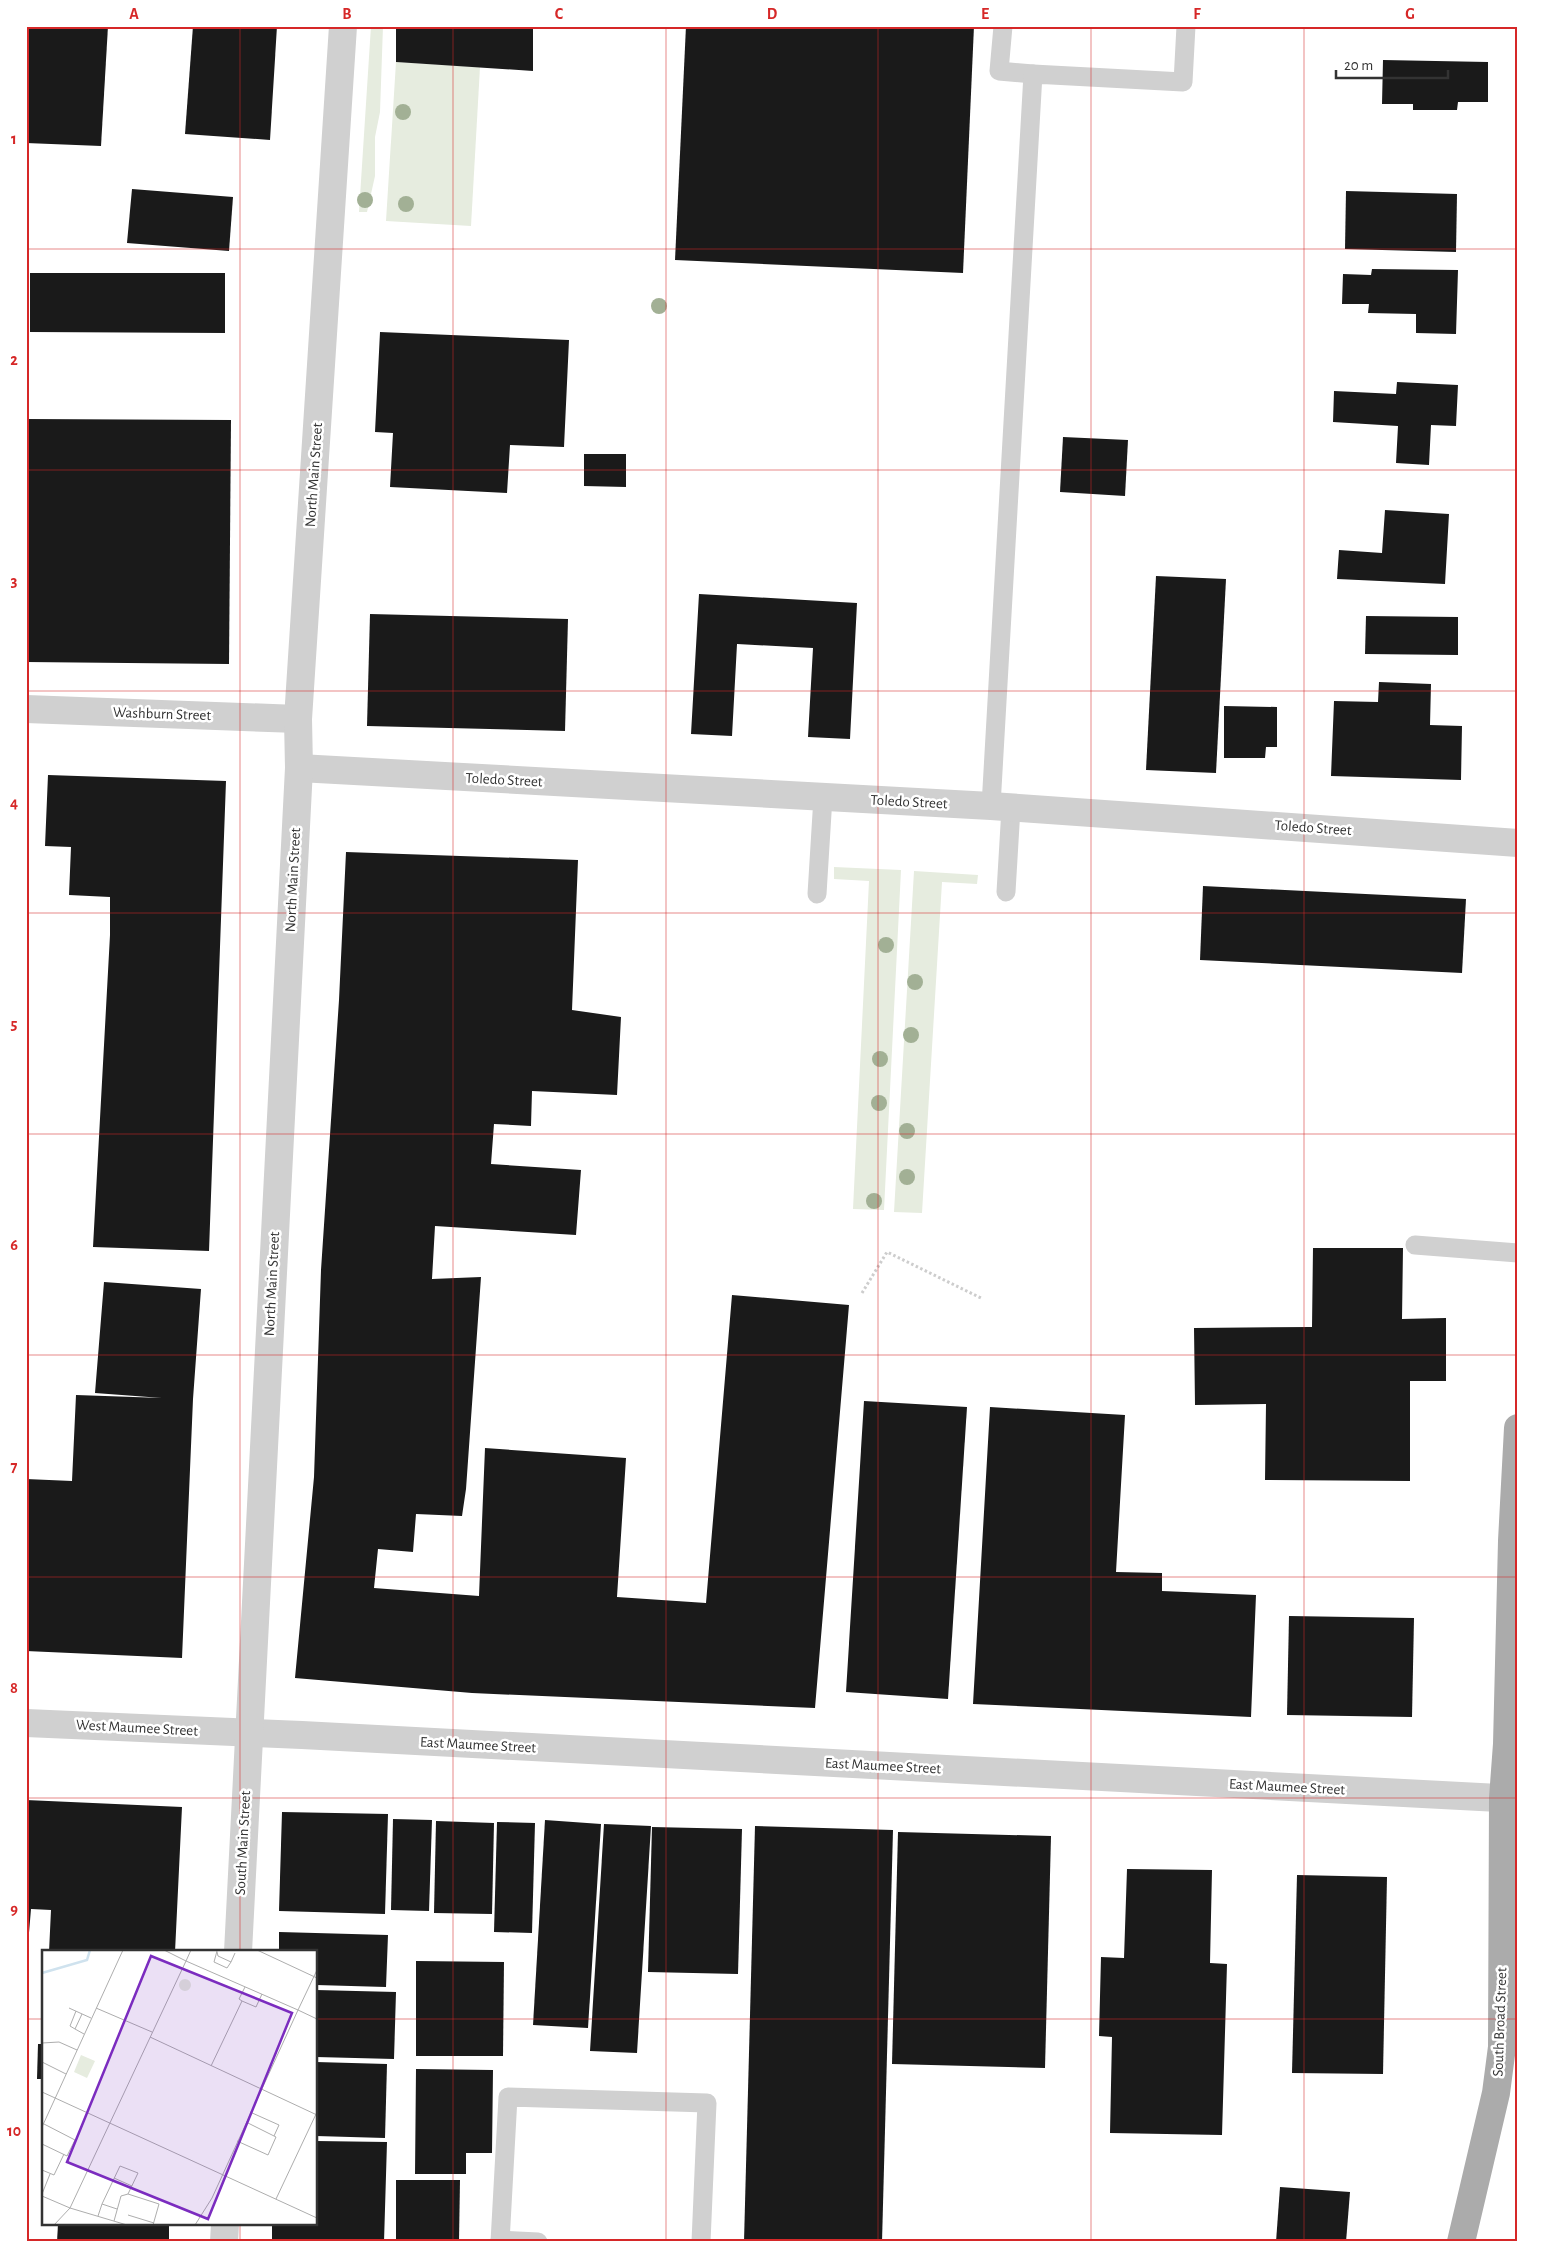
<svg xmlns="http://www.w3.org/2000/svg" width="1544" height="2268" font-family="'Alegreya Sans',sans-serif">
<rect width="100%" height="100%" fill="#fff"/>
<g fill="#e6ecdf">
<polygon points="371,26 383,26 380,112 375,137 375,176 367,212 359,212"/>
<polygon points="396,62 480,67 471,226 386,221"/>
<polygon points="834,867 901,870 884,1210 853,1209 869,881 834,879"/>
<polygon points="914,871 978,875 977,884 942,882 922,1213 894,1212"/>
</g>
<g fill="#1a1a1a">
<polygon points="26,26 108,26 101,146 26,143"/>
<polygon points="193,26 277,26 270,140 185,134"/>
<polygon points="396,26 533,26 533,71 396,62"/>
<polygon points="686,26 974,26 963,273 675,260"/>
<polygon points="1383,60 1488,62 1488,102 1458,102 1457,110 1413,110 1413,104 1382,104"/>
<polygon points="132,189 233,197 229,251 127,243"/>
<polygon points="1346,191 1457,194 1456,252 1345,249"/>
<polygon points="1372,269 1458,270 1456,334 1416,333 1416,314 1368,313 1369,304 1342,304 1343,274 1371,275"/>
<polygon points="30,273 225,273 225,333 30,332"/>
<polygon points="380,332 569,340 564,447 510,445 507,493 390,487 393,433 375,432"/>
<polygon points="1397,382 1458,385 1456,426 1431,425 1429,465 1396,463 1398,426 1333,422 1334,391 1396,394"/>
<polygon points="26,419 231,420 229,664 26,662"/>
<polygon points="1063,437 1128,440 1125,496 1060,492"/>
<polygon points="584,454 626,454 626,487 584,486"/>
<polygon points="1385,510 1449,514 1445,584 1337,579 1339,550 1382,553"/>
<polygon points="1156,576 1226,579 1216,773 1146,770"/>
<polygon points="699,594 857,603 850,739 808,737 813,648 737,644 732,736 691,734"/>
<polygon points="370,614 568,619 565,731 367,726"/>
<polygon points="1366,616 1458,617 1458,655 1365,654"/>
<polygon points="1379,682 1431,684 1430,725 1462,726 1461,780 1331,776 1334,701 1378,702"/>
<polygon points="1224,706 1277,707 1277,747 1266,747 1265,758 1224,758"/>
<polygon points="48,775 226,781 209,1251 93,1247 110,935 110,897 69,895 71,847 45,846"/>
<polygon points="346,852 578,860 572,1010 621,1017 617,1095 532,1091 531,1126 494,1124 491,1164 581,1170 576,1235 435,1226 432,1279 481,1277 466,1489 462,1516 416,1514 413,1552 378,1549 374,1588 479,1596 485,1448 626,1458 617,1597 706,1603 732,1295 849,1305 815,1708 472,1693 295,1678 314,1477 321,1270 339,1000"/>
<polygon points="1203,886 1466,899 1462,973 1200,960"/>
<polygon points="1313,1248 1403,1248 1402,1319 1446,1318 1446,1381 1410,1381 1410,1481 1265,1480 1266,1404 1195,1405 1194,1328 1312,1327"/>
<polygon points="104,1282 201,1289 193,1399 182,1658 26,1651 26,1479 72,1481 76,1395 162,1398 95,1393"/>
<polygon points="864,1401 967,1407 948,1699 846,1692"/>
<polygon points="990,1407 1125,1415 1116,1572 1162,1573 1162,1591 1256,1595 1251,1717 973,1704"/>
<polygon points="1289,1616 1414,1618 1412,1717 1287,1715"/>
<polygon points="26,1800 182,1807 175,1952 49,1952 51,1910 31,1909 26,1968"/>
<polygon points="282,1812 388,1814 385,1914 279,1911"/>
<polygon points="393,1819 432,1820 429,1911 391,1910"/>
<polygon points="545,1820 601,1824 588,2028 533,2025"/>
<polygon points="436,1821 494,1823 492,1914 434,1913"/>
<polygon points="497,1822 535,1823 532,1933 494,1932"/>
<polygon points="604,1824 651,1826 637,2053 590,2051"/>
<polygon points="755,1826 893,1830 882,2242 744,2242"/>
<polygon points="652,1827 742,1829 738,1974 648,1972"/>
<polygon points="898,1832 1051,1836 1045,2068 892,2064"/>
<polygon points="1127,1869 1212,1870 1210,1963 1227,1964 1222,2135 1110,2133 1112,2037 1099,2036 1101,1957 1124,1958"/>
<polygon points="1297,1875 1387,1877 1383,2074 1292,2073"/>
<polygon points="279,1932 388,1935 386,1987 316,1985 316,1952 279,1952"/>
<polygon points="416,1961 504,1962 503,2056 416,2056"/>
<polygon points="316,1990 396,1992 394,2059 316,2057"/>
<polygon points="38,2044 44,2044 44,2079 37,2079"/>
<polygon points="316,2062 387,2064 385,2138 316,2136"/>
<polygon points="416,2069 493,2070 492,2153 466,2153 466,2174 415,2174"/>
<polygon points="316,2141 387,2142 384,2242 272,2242 272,2224 316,2224"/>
<polygon points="396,2180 460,2180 459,2241 396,2240"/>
<polygon points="1280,2187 1350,2192 1346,2242 1276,2242"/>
<polygon points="58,2224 169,2224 169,2242 57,2242"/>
</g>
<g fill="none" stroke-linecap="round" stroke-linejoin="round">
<polyline stroke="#cdcdcd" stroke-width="3" stroke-dasharray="2.5 2.5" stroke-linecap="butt" points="862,1293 887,1252 983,1299"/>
<g stroke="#d0d0d0" stroke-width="19">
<polyline points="1003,26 999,71 1033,74"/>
<polyline points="991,806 1033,74 1183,82 1186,26"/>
<polyline points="1006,892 1011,808"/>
<polyline points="817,894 823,797"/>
<polyline points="1415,1245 1518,1253"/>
<polyline points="500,2240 538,2242"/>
<polyline points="500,2242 508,2097 707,2103 701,2242"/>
</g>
<g stroke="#d0d0d0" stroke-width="28">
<polyline points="26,709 298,719"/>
<polyline points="299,768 991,806 1518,843"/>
</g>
<g stroke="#d0d0d0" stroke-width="28">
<polyline points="26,1723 302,1735 1518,1799"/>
<polyline points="238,1952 299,768 298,719 343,26"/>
<polyline points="224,2242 225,2224"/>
</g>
<polyline stroke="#ababab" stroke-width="28" points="1461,2242 1496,2093 1502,2047 1503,1798 1507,1744 1512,1541 1518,1428"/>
</g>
<g fill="#a2b095">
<circle cx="403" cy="112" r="8"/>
<circle cx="365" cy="200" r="8"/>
<circle cx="406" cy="204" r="8"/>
<circle cx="659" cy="306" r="8"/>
<circle cx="886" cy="945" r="8"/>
<circle cx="915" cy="982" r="8"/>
<circle cx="911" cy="1035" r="8"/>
<circle cx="880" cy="1059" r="8"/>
<circle cx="879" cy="1103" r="8"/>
<circle cx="907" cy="1131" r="8"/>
<circle cx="907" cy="1177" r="8"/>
<circle cx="874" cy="1201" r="8"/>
</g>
<path fill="none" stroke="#d62828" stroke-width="1" stroke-opacity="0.55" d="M240 26V1952M453 26V2242M666 26V2242M878 26V2242M1091 26V2242M1304 26V2242M26 249H1518M26 470H1518M26 691H1518M26 913H1518M26 1134H1518M26 1355H1518M26 1577H1518M26 1798H1518M26 2019H44M316 2019H1518M240 2224V2242"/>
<g text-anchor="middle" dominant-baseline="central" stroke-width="5" stroke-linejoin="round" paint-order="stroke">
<g font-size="15" fill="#333" stroke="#fff">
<text transform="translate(314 475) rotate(-86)">North Main Street</text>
<text transform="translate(162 714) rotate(2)">Washburn Street</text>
<text transform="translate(504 780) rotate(3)">Toledo Street</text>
<text transform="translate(909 802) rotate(3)">Toledo Street</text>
<text transform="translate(1313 828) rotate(4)">Toledo Street</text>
<text transform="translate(293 880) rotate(-87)">North Main Street</text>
<text transform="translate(272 1284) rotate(-87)">North Main Street</text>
<text transform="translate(137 1728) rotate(3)">West Maumee Street</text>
<text transform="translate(478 1745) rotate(3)">East Maumee Street</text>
<text transform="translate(883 1766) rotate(3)">East Maumee Street</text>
<text transform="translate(1287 1787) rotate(3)">East Maumee Street</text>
<text transform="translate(243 1843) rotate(-87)">South Main Street</text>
<text transform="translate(1500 2022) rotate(-88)">South Broad Street</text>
</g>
</g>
<g transform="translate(42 1950)">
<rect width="275" height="275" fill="#fff"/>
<path d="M137 35a6 6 0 1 1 12 0a6 6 0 1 1-12 0ZM39 105 53 111 45 128 32 122Z" fill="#e6ecdf"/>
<path fill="none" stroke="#cfe2ee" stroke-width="2.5" d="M0 23 45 10 48 0"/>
<path fill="none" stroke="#adadad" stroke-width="1" d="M149 0 144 11 256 60 170 248 153 275M215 0 275 28M175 1 172 12 185 18 189 12M175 2 176 6 189 12 193 3M275 20 256 60 275 69M200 51 197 49 203 37M27 58 49 68M54 58 110 82M40 64 33 79 42 84M33 79 28 76 34 61M108 87 275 165M0 93 17 92 35 100M0 112 24 124M169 116 200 51 214 57 220 44M0 142 275 268M208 162 237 175 232 186M0 177 81 0M195 191 226 205 234 187 204 172M0 194 25 206 33 190 2 174M0 220 12 225 22 204M72 228 90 236M0 244 8 224M0 246 28 258 85 275M234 249 275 162M60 254 78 216 96 223 86 244M28 258 144 11 122 0M86 265 112 273M56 266 60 254 75 259M72 271 79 246 86 244 117 254 111 275M12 275 28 258"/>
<path fill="#7b2cbf" fill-opacity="0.15" stroke="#7b2cbf" stroke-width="2.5" d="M109 6 250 63 166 269 25 212Z"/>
<rect width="275" height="275" fill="none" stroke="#333" stroke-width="2.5"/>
</g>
<rect width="1544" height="2268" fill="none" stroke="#ffffff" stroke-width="55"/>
<path d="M1336 70v8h112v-8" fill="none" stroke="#333333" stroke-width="2.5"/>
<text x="1344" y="70" font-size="15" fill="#333333" stroke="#ffffff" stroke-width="4" paint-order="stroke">20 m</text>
<rect x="28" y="28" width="1488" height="2212" fill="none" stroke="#d62828" stroke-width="2"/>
<g font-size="16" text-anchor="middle" font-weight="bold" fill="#d62828">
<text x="134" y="19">A</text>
<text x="347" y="19">B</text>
<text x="559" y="19">C</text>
<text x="772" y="19">D</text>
<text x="985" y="19">E</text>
<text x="1197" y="19">F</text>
<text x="1410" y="19">G</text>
<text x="14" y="144">1</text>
<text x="14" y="365">2</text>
<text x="14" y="586">3</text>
<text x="14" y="808">4</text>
<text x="14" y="1029">5</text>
<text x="14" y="1250">6</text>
<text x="14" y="1472">7</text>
<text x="14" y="1693">8</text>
<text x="14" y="1914">9</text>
<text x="14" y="2136">10</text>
</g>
</svg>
